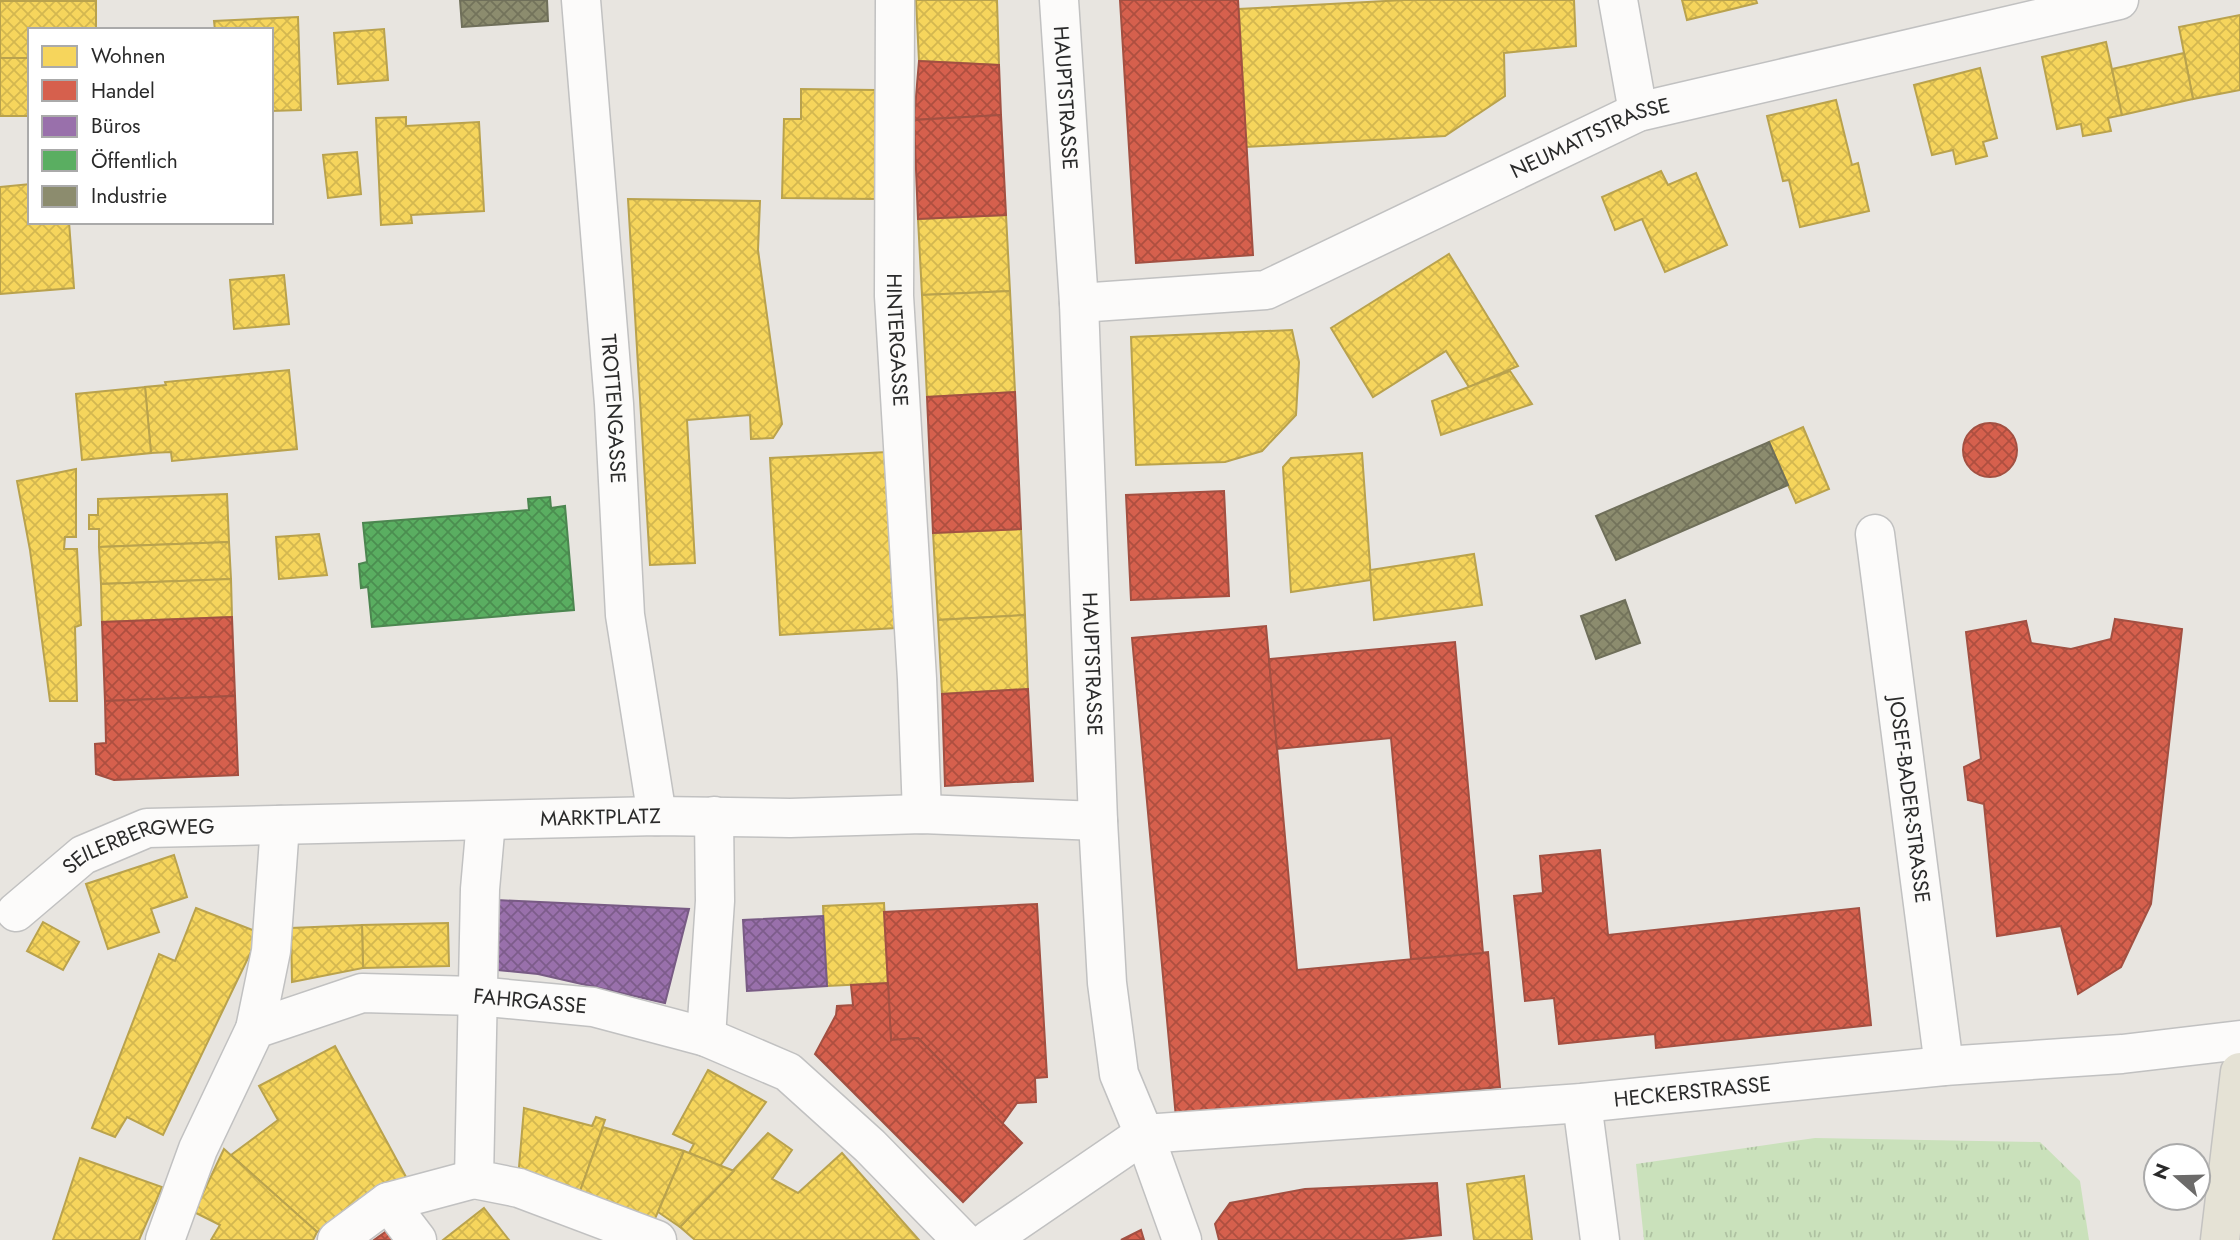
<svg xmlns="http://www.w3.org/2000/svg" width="2240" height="1240" font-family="Jost,sans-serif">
<defs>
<pattern id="grass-tufts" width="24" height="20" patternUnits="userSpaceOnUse" patternTransform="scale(1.75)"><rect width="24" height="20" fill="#cae1bb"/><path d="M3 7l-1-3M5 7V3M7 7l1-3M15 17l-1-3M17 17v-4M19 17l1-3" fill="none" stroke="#aec1a1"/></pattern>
<pattern id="homes-cross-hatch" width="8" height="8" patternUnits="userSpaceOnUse" patternTransform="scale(1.75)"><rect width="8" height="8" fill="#f6d55c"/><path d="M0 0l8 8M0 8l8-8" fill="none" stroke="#d3b750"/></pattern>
<pattern id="shops-cross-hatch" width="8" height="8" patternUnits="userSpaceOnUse" patternTransform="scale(1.75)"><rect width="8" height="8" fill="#d6604d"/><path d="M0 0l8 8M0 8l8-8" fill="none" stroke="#ae4f40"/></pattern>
<pattern id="offices-cross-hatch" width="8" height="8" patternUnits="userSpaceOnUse" patternTransform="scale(1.75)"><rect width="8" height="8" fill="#9970ab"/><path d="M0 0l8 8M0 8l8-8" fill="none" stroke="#7d5c8b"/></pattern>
<pattern id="public-cross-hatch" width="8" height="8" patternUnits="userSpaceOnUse" patternTransform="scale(1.75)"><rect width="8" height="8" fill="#5aae61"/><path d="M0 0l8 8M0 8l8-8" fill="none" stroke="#4b8e50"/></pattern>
<pattern id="industry-cross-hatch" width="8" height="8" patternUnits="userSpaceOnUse" patternTransform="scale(1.75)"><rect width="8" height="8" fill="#8c8c6e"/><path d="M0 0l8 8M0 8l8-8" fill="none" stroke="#73735b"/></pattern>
</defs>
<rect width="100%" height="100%" fill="#e8e5e0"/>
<polygon fill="url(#grass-tufts)" points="1815,1138 2040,1142 2080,1181 2089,1240 1644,1240 1636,1164"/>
<g fill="url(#homes-cross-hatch)" stroke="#b9a24d" stroke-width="2">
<polygon points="916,0 997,0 999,65 919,61"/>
<polygon points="1404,0 1574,0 1576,46 1504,53 1505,96 1445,136 1246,147 1239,9"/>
<polygon points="1682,0 1756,0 1757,3 1687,20"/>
<polygon points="0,1 96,1 96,30 30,30 30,58 0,58"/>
<polygon points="2240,15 2240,90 2193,99 2179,27"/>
<polygon points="298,17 301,110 271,111 271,30 215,30 214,21"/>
<polygon points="384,29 388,80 338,84 334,33"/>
<polygon points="2106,42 2122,115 2108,118 2111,131 2083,136 2081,124 2057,129 2042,57"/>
<polygon points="2184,53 2193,99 2122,115 2112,69"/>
<rect x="0" y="58" width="30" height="58"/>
<polygon points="1980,68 1997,138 1983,142 1987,156 1956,164 1953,150 1932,155 1914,85"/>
<polygon points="801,89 875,90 875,199 782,198 784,119 801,119"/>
<polygon points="1836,100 1852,165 1858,163 1869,211 1800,227 1789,180 1783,181 1767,116"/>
<polygon points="406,117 406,126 479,122 484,211 411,215 412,223 381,225 376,118"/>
<polygon points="357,152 361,194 328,198 323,155"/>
<polygon points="1661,171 1668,185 1696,173 1727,245 1665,272 1642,219 1615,230 1602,197"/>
<polygon points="30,184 30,222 69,222 74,288 0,294 0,187"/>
<polygon points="628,199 760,201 758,250 782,424 773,438 751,439 750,415 687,420 695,563 650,565"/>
<polygon points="1006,215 1010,291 922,295 918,219"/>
<polygon points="1449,254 1518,366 1469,387 1446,351 1373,397 1331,328"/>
<polygon points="284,275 289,324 234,329 230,280"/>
<polygon points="1010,291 1015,392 927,397 922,295"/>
<polygon points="1292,330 1299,362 1296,415 1262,451 1225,462 1136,465 1131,337"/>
<polygon points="289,370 297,449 172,461 171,452 151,453 145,387 166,385 165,382"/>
<polygon points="1510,371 1532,404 1441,435 1432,401"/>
<polygon points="145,387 151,453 82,460 76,394"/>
<polygon points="1803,427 1829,489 1796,503 1769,442"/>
<polygon points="887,452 896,628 780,635 770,458"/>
<polygon points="1362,453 1371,580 1291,592 1283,467 1291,458"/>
<polygon points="76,469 76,537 65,537 64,549 77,549 81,625 75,627 77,701 50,701 30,550 17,481"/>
<polygon points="227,494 229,542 99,547 99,529 89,529 89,515 98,515 98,499"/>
<polygon points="1021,529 1025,615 938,620 933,533"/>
<polygon points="319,534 327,575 279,579 276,537"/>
<polygon points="229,542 231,579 101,584 99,547"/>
<polygon points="1474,554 1482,605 1374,620 1370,570"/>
<polygon points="231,579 232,617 102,622 101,584"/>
<polygon points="1025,615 1028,689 942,694 938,620"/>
<polygon points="174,855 187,897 151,909 159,932 108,949 86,884"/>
<polygon points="884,903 888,983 827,986 823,906"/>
<polygon points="196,908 260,933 163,1135 127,1117 115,1137 92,1128 159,954 175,961"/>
<polygon points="43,922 79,942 63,970 27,951"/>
<polygon points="448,923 449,966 363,968 362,925"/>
<polygon points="362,925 363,968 292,982 291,928"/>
<polygon points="335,1046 406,1177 317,1232 231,1155 278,1120 259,1086"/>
<polygon points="708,1070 766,1102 720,1166 689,1153 694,1144 673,1134"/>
<polygon points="524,1108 592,1126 596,1117 605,1120 578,1197 518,1179"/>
<polygon points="603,1127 684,1151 654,1221 578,1197"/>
<polygon points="768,1133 792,1150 772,1179 798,1193 842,1153 919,1240 695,1240 680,1227"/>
<polygon points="224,1149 317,1232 313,1240 211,1240 220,1225 194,1212"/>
<polygon points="684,1151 734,1171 680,1227 658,1212"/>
<polygon points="80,1158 162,1187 139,1240 53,1240"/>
<polygon points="1524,1176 1532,1240 1474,1240 1467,1184"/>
<polygon points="484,1208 509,1240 443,1240"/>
</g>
<g fill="url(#shops-cross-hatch)" stroke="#a25042" stroke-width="2">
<polygon points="1120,0 1238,0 1253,255 1136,263"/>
<polygon points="919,61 999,65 1001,115 914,120"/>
<polygon points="1001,115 1006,215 918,219 914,120"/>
<polygon points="1015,392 1021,529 933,533 927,397"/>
<circle cx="1990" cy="450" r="27"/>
<polygon points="1224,491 1229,596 1131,600 1126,495"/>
<polygon points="232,617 235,696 105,701 102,622"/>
<polygon points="2115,619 2182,629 2151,904 2121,967 2078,994 2061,926 1997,936 1984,804 1968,800 1964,767 1981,759 1966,632 2026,621 2031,643 2071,649 2111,639"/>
<polygon points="1266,626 1297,970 1488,952 1500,1087 1176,1118 1132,638"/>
<polygon points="1455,642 1483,953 1411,959 1391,738 1277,749 1269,659"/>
<polygon points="1028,689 1033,781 945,786 942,694"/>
<polygon points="235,696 238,775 114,780 96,774 95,744 106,743 105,701"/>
<polygon points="1600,850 1608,935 1859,908 1871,1025 1656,1048 1655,1034 1559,1044 1554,998 1525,1001 1514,896 1543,893 1540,856"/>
<polygon points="1037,904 1047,1077 1035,1078 1036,1102 1017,1103 1002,1124 918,1038 891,1040 884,912"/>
<polygon points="888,983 891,1040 918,1038 1022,1143 963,1202 815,1054 836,1015 837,1006 853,1005 851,985"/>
<polygon points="1437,1183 1441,1235 1392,1240 1219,1240 1215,1224 1230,1203 1305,1189"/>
<polygon points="391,1228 399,1240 374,1240"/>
<polygon points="1141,1230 1144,1240 1121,1240"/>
</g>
<g fill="url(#offices-cross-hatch)" stroke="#785b84" stroke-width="2">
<polygon points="496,900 689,909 665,1003 538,974 488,969"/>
<polygon points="823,916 827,986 747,991 743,920"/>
</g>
<polygon fill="url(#public-cross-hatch)" stroke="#4c8650" stroke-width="2" points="550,497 551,508 565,506 574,610 372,627 368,587 361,588 359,564 367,562 363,523 529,510 528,499"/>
<g fill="url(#industry-cross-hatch)" stroke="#6f6f5a" stroke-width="2">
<polygon points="460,0 547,0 548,21 462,27"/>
<polygon points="1769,442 1788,485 1616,560 1596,516"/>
<polygon points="1625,600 1640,643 1596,659 1581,616"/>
</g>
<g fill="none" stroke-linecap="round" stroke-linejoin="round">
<defs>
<g id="minor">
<path id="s1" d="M581 0 614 404 625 615 657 816"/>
<path id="s2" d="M895 0 894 296 917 679 922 814"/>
<path id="s3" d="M1059 0 1079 303 1098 821 1107 983 1119 1074 1144 1134 1182 1240"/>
<polyline points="1618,0 1638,112"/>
<path id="s4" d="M1079 303 1266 290 1638 112 2119 0"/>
<path id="s5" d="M1875 534 1944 1066"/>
<polyline points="486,821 480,889 474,1179 519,1188 657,1240"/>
<path id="s6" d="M16 912 83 855 147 828 657 816 790 818 922 814 1098 821"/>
<polyline points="255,1029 271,951 280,825"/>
<polyline points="706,1037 715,901 714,816"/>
<polyline points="1582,1103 1600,1240"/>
<path id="s7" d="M1144 1134 1582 1103 1944 1066 2122 1054 2240 1040"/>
<polyline points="388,1202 417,1240"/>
<path id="s8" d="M165 1240 198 1149 255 1029 362 993 476 996 593 1007 706 1037 788 1072 870 1146 962 1240"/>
<polyline points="337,1240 388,1202 474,1179"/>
<polyline points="989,1240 1144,1134"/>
</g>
<polyline id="major" points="2220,1240 2240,1072"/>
</defs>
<use href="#minor" stroke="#c1c1c1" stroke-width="41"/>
<use href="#major" stroke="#c4c3c1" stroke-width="41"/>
<use href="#minor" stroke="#fcfbfa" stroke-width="38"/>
<use href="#major" stroke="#e5e2d5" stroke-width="38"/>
</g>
<g text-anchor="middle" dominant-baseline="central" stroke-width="7" stroke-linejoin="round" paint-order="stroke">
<g font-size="21" fill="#2a2a2a" stroke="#fff">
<text stroke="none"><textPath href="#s3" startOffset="98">HAUPTSTRASSE</textPath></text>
<text stroke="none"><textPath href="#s4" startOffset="546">NEUMATTSTRASSE</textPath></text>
<text stroke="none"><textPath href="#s2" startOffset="340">HINTERGASSE</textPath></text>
<text stroke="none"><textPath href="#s1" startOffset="410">TROTTENGASSE</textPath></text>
<text stroke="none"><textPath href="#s3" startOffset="665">HAUPTSTRASSE</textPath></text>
<text stroke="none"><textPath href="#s5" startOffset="268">JOSEF-BADER-STRASSE</textPath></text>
<text stroke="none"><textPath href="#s6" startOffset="611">MARKTPLATZ</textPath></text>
<text stroke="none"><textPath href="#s6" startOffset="145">SEILERBERGWEG</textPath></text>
<text stroke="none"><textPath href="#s8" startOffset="511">FAHRGASSE</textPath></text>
<text stroke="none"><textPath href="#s7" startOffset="550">HECKERSTRASSE</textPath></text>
</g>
</g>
<rect x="28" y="28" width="245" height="196" fill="#ffffff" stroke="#aaaaaa" stroke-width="2"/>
<rect x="42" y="46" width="35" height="21" fill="#f6d55c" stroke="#aaaaaa" stroke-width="2"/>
<text x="91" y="63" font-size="21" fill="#2a2a2a">Wohnen</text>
<rect x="42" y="80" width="35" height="21" fill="#d6604d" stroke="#aaaaaa" stroke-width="2"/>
<text x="91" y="98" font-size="21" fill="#2a2a2a">Handel</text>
<rect x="42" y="116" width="35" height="21" fill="#9970ab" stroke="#aaaaaa" stroke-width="2"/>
<text x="91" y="133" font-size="21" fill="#2a2a2a">Büros</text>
<rect x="42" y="150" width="35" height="21" fill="#5aae61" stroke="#aaaaaa" stroke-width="2"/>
<text x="91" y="168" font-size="21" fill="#2a2a2a">Öffentlich</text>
<rect x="42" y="186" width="35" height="21" fill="#8c8c6e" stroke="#aaaaaa" stroke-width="2"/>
<text x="91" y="203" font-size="21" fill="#2a2a2a">Industrie</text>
<g transform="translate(2177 1177) rotate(290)"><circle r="33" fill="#ffffff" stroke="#aaaaaa" stroke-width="2"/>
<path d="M0-5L12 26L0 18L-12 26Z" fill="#6c6b6a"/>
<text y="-10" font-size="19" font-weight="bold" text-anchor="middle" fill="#2a2a2a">N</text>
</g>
</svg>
